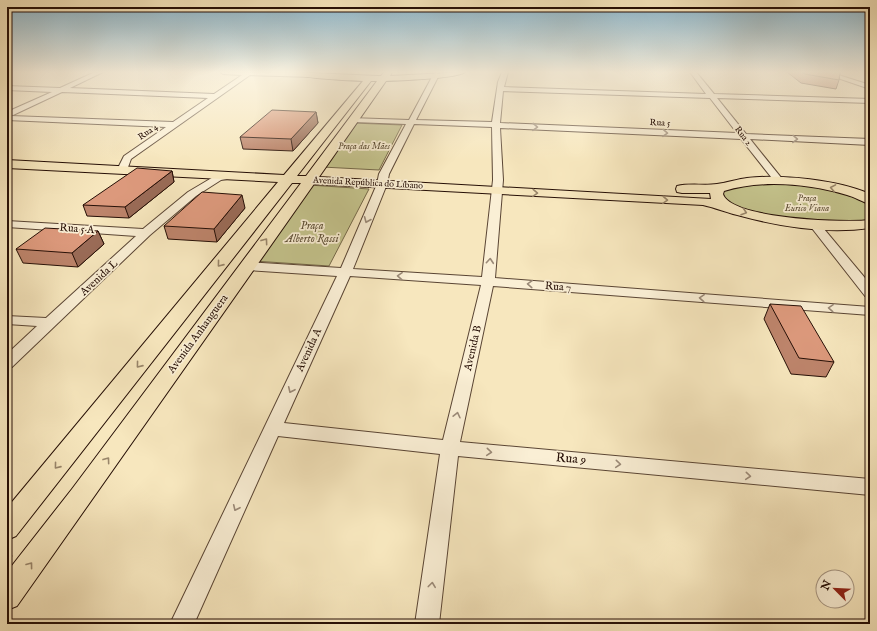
<svg xmlns="http://www.w3.org/2000/svg" width="877" height="631" font-family="'IM FELL English',serif">
<rect width="100%" height="100%" fill="#f7e7be"/>
<filter id="stains"><feTurbulence type="fractalNoise" baseFrequency=".005" numOctaves="4"/><feColorMatrix values="0 0 0 0 .2 0 0 0 0 .09 0 0 0 0 .02 0 0 0 .5 -.17"/></filter>
<radialGradient id="worn" r=".72"><stop offset=".6" stop-color="#630" stop-opacity="0"/><stop offset="1" stop-color="#630" stop-opacity=".3"/></radialGradient>
<g fill="#c4c38c" stroke="#756949">
<polygon points="353,123 402,125 379,170 322,167"/>
<path d="M767 183C802 185 839 187 870 205V219L854 222H822L764 215 733 205 723 196V189Z"/>
<polygon points="309,185 369,189 329,266 254,261"/>
</g>
<g fill="none" stroke-linecap="round" stroke-linejoin="round">
<defs>
<g id="minor">
<path d="M95 72H103L70 88 214 94 242 75 223 74 220 72 313 73 316 75 313 77 250 75 131 159 127 170 122 173 117 170 124 156 166 127 7 120V112L52 92 7 90V86L60 88ZM62 92 208 98 173 122 11 116Z"/>
<path d="M502 72H508L504 87 706 94 690 72H696L714 94 870 99V103L717 98 746 134 870 139V145L750 139 783 180 778 183 775 182 741 139 500 128 503 180 495 278 870 307V315L493 286 460 442 870 479V495L458 456 439 624H415L440 454 278 436 194 624H170L337 276 247 270 243 269 241 266 243 263 247 262 341 268 377 184 379 174 406 124 353 122H350V118L409 120 433 75 436 73 439 75 416 120 492 122 498 82ZM503 91 710 98 737 133 500 123ZM414 124 492 127 493 180 482 277 353 269 387 184 389 174ZM350 276 481 285 443 440 284 423Z"/>
<polygon points="820,72 829,72 870,85 870,89"/>
<polygon points="230,173 233,174 235,176 233,178 221,180 196,196 150,235 12,367 7,368 7,354 37,326 7,324 7,316 46,318 136,236 7,227 7,221 143,229 188,192 215,176"/>
<polygon points="815,222 819,223 870,284 870,297 865,296 811,227 809,225 811,223"/>
</g>
<path id="major" d="M290 72 378 76H381L384 72H392L390 76 465 72C457 79 400 80 386 81L319 177 711 199 710 193H682L677 192 676 189 677 186C690 183 704 186 717 184 727 183 737 179 747 178 782 174 838 180 870 194V204C862 202 855 197 847 195 809 184 763 179 724 191L723 194C731 219 845 223 870 220V228C828 234 782 227 741 216 728 213 716 208 703 205L314 184 17 606 7 610V572L72 489 301 183H292L16 536 7 540V508L278 182 7 168V160L284 175 363 81C350 80 298 79 290 72ZM371 81H377L306 176H297Z"/>
</defs>
<use href="#minor" stroke="#5a4534" stroke-width="2"/>
<use href="#major" stroke="#260f06" stroke-width="2"/>
<use href="#minor" fill="#faefd5" fill-rule="evenodd"/>
<use href="#major" fill="#f7e7be" fill-rule="evenodd"/>
</g>
<g fill="#bd846b" stroke="#260f06">
<polygon points="787,72 840,72 839,80 836,89 801,83"/>
<polygon points="316,112 318,123 293,151 243,149 240,137"/>
<polygon points="172,171 174,182 129,218 87,216 83,205"/>
<polygon points="245,208 217,242 168,239 164,226"/>
<polygon points="98,231 104,244 78,267 23,263 16,249"/>
<polygon points="770,304 834,362 826,377 791,374 764,319"/>
</g>
<g fill="#9a6b57" stroke="#260f06">
<polygon points="316,112 318,123 293,151 291,139"/>
<polygon points="172,171 174,182 129,218 125,207"/>
<polygon points="242,195 245,208 217,242 214,229"/>
<polygon points="98,231 104,244 78,267 72,253"/>
<polygon points="7,549 12,556 7,563"/>
</g>
<g fill="#dc997c" stroke="#260f06">
<polygon points="802,72 840,72 839,80 805,74"/>
<polygon points="272,110 316,112 291,139 240,137"/>
<polygon points="137,168 172,171 125,207 83,205"/>
<polygon points="202,192 242,195 214,229 164,226"/>
<polygon points="45,228 98,231 72,253 16,249"/>
<polygon points="770,304 801,306 834,362 799,358"/>
</g>
<defs><path id="oneway-chevron" d="M-2-3.5L2.5 0L-2 3.5" fill="none" stroke-width="1.6" stroke-linecap="round" stroke-linejoin="round"/></defs>
<g stroke="#9b8a78">
<use href="#oneway-chevron" transform="translate(535 127) rotate(3)"/>
<use href="#oneway-chevron" transform="translate(665 133) rotate(3)"/>
<use href="#oneway-chevron" transform="translate(795 139) rotate(2)"/>
<use href="#oneway-chevron" transform="translate(367 220) rotate(113)"/>
<use href="#oneway-chevron" transform="translate(490 261) rotate(-85)"/>
<use href="#oneway-chevron" transform="translate(400 276) rotate(-177)"/>
<use href="#oneway-chevron" transform="translate(530 284) rotate(-176)"/>
<use href="#oneway-chevron" transform="translate(702 298) rotate(-176)"/>
<use href="#oneway-chevron" transform="translate(831 308) rotate(-176)"/>
<use href="#oneway-chevron" transform="translate(291 390) rotate(115)"/>
<use href="#oneway-chevron" transform="translate(457 415) rotate(-77)"/>
<use href="#oneway-chevron" transform="translate(489 452) rotate(5)"/>
<use href="#oneway-chevron" transform="translate(618 464) rotate(5)"/>
<use href="#oneway-chevron" transform="translate(748 476) rotate(5)"/>
<use href="#oneway-chevron" transform="translate(236 508) rotate(115)"/>
<use href="#oneway-chevron" transform="translate(432 585) rotate(-83)"/>
</g>
<g stroke="#99866b">
<use href="#oneway-chevron" transform="translate(833 188) rotate(-170)"/>
<use href="#oneway-chevron" transform="translate(535 193) rotate(3)"/>
<use href="#oneway-chevron" transform="translate(665 200) rotate(3)"/>
<use href="#oneway-chevron" transform="translate(744 212) rotate(18)"/>
<use href="#oneway-chevron" transform="translate(265 241) rotate(-54)"/>
<use href="#oneway-chevron" transform="translate(220 264) rotate(129)"/>
<use href="#oneway-chevron" transform="translate(139 365) rotate(129)"/>
<use href="#oneway-chevron" transform="translate(107 460) rotate(-54)"/>
<use href="#oneway-chevron" transform="translate(57 466) rotate(129)"/>
<use href="#oneway-chevron" transform="translate(30 565) rotate(-53)"/>
</g>
<linearGradient id="sky" x2="0" y2="1"><stop stop-color="#8ab9d2"/><stop offset="0.45" stop-color="#fbf4e2"/><stop offset="1" stop-color="#fbf4e2" stop-opacity="0"/></linearGradient>
<rect width="877" height="160" fill="url(#sky)"/>
<g text-anchor="middle" dominant-baseline="central" stroke-width="3.5" stroke-linejoin="round" paint-order="stroke">
<g font-size="9" fill="#260f06" stroke="#faefd5">
<text transform="translate(660 123) rotate(3)">Rua 5</text>
<text transform="translate(148 132) rotate(-34)">Rua 4</text>
<text transform="translate(743 136) rotate(52)">Rua 2</text>
<text transform="translate(368 183) rotate(3)">Avenida República do Líbano</text>
</g>
<g font-size="9" font-style="italic" fill="#5d4e35" stroke="#faefd5">
<text x="364" y="146">Praça das Mães</text>
<text x="807" y="198">Praça<tspan x="807" dy="10">Eurico Viana</tspan></text>
</g>
<g font-size="11" font-style="italic" fill="#5d4e35" stroke="#faefd5">
<text x="312" y="226">Praça<tspan x="312" dy="13">Alberto Rassi</tspan></text>
</g>
<g font-size="11" fill="#260f06" stroke="#faefd5">
<text transform="translate(77 229) rotate(4)">Rua 5 A</text>
<text transform="translate(99 278) rotate(-43)">Avenida L</text>
<text transform="translate(558 287) rotate(4)">Rua 7</text>
<text transform="translate(198 334) rotate(-54)">Avenida Anhanguera</text>
<text transform="translate(473 348) rotate(-77)">Avenida B</text>
<text transform="translate(309 350) rotate(-65)">Avenida A</text>
</g>
<g font-size="13" fill="#260f06" stroke="#faefd5">
<text transform="translate(571 459) rotate(5)">Rua 9</text>
</g>
</g>
<rect width="877" height="631" fill="none" stroke="#f7e7be" stroke-width="24"/>
<rect x="8" y="8" width="861" height="615" fill="none" stroke="#260f06" stroke-width="2"/>
<rect x="12" y="12" width="853" height="607" fill="none" stroke="#260f06"/>
<g transform="translate(835 589) rotate(294)"><circle r="19" fill="#faefd5" stroke="#a59582"/>
<path d="M0-3L7 15L0 10L-7 15Z" fill="#8f2418"/>
<text y="-6" font-size="11" font-weight="bold" text-anchor="middle" fill="#260f06">N</text>
</g>
<rect width="100%" height="100%" filter="url(#stains)"/>
<rect width="100%" height="100%" fill="url(#worn)"/>
</svg>
